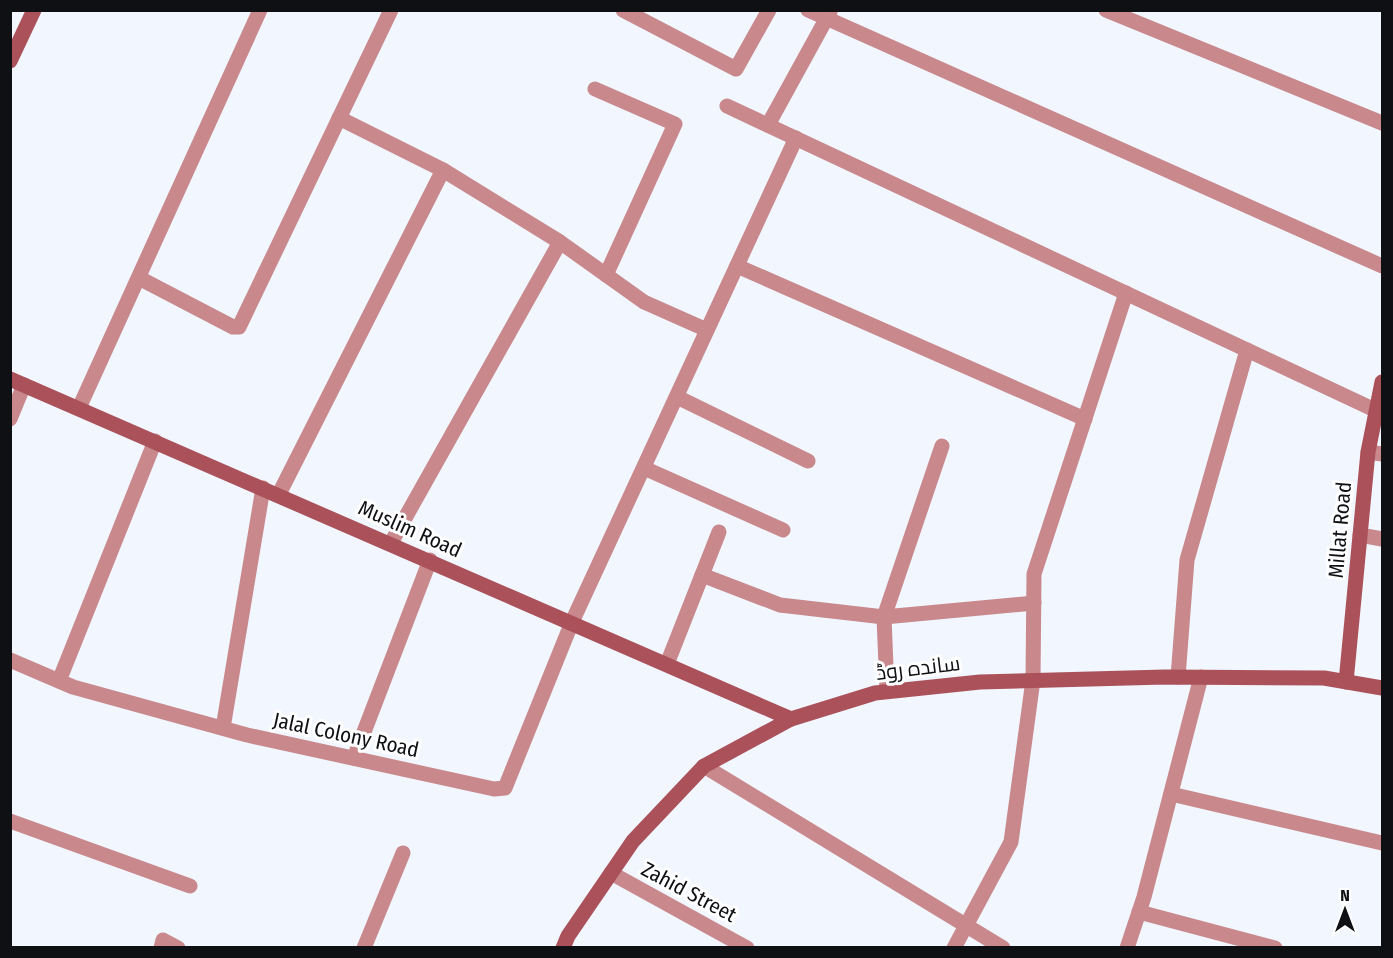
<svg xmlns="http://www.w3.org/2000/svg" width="1393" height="958" font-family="'Fira Sans Condensed',Cairo,sans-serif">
<rect width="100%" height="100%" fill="#f1f6ff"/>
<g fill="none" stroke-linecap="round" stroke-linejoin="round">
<g stroke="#c8888c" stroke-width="15">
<polyline points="623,10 736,69 769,10"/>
<polyline points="808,10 1382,266"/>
<polyline points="1106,10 1382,123"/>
<polyline points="595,89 675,124 606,275"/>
<polyline points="727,106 1377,411"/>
<polyline points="339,118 443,170 560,242 644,302 707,330"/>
<polyline points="768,125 830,12"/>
<polyline points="737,266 1085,419"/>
<polyline points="139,278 233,327 239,327 391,10"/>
<polyline points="677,397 808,461"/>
<polyline points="79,408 260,10"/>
<polyline points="10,419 24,385"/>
<polyline points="1368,452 1382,454"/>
<polyline points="644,468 783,530"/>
<polyline points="279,494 443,170"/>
<polyline points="1360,535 1382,539"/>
<polyline points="391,543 560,242"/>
<polyline points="702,575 780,605 884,617 1034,603"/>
<polyline points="10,660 73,687 247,735 494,789 505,788 572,622 796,138"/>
<polyline points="667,664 719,532"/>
<polyline points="1178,677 1187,560 1247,350"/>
<polyline points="59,681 155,441"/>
<polyline points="887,691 884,617 942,446"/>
<polyline points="223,728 263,488"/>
<polyline points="354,758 430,560"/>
<polyline points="704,766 1003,948"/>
<polyline points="1171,794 1382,843"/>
<polyline points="10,821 190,886"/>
<polyline points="611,873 747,948"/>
<polyline points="1139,912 1275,948"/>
<polyline points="161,948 163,940 178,948"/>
<polyline points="364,948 403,853"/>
<polyline points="954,948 1011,842 1033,680 1034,574 1126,293"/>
<polyline points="1127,948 1144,897 1201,677"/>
</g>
<g stroke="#ab515a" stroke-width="15">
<polyline points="10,61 34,10"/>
<polyline points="10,379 791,719"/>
<polyline points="1346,682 1368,452 1382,382"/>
<polyline points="563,948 568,936 633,841 704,766 791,719 875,693 980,682 1165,677 1324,678 1382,688"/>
</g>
</g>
<g text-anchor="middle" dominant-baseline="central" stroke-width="6" stroke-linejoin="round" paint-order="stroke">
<g font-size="21" fill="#0e1014" stroke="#fff">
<text transform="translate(410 529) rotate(24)">Muslim Road</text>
<text transform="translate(1340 530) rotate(-85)">Millat Road</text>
<text transform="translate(918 668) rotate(-7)">ساندہ روڈ</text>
<text transform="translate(346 735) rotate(12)">Jalal Colony Road</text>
<text transform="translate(689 892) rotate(28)">Zahid Street</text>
</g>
</g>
<rect width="1393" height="958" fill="none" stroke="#0e1014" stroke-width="24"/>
<g transform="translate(1345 910)" stroke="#ffffff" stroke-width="4.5" paint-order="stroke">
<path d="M0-4.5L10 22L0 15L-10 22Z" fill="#0e1014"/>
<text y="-9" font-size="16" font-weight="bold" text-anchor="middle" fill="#0e1014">N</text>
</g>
</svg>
